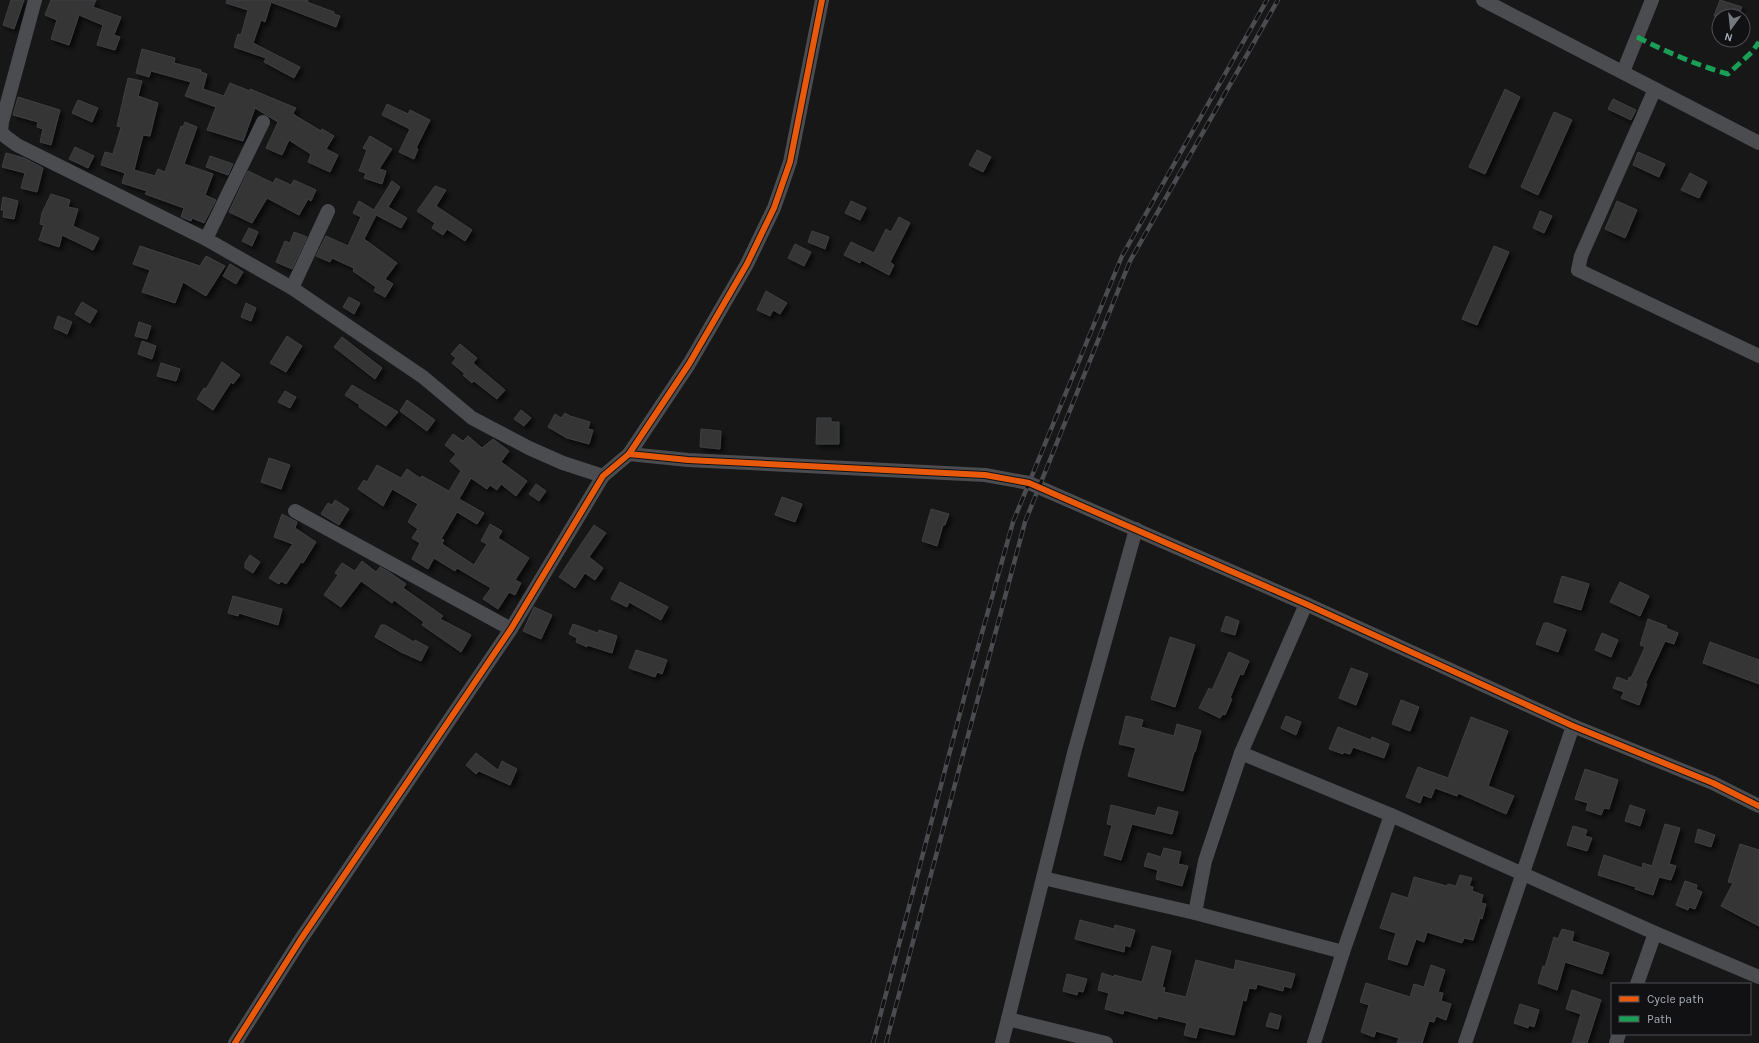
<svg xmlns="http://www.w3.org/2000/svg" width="1759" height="1043" font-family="Karla,sans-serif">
<defs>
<filter id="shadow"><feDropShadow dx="3.5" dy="3.5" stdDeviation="2" flood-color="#0009"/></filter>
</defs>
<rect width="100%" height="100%" fill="#171717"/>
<g fill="#353536" stroke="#3f4043" filter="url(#shadow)">
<polygon points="11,0 24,0 14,29 3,25"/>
<polygon points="51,0 96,0 93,7 121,17 114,35 120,37 115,50 97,45 103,25 79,15 69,45 51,39 57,20 45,15"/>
<polygon points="227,0 308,0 307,2 334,12 334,14 340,16 336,27 271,2 265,22 261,20 253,43 300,67 294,78 264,62 266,58 234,47 238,34 241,35 248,10 226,3"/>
<polygon points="1720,0 1742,7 1738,16 1714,16"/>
<polygon points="142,49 175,58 174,63 201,70 201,72 207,74 203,89 224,96 230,83 250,91 250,89 296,108 293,113 296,116 321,131 322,129 334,136 326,149 338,155 330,172 308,162 311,154 289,140 282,155 266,148 278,122 255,108 243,141 207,130 216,107 185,96 191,82 151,71 149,77 136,73"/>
<polygon points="128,78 142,81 138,96 158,103 150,136 143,135 134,170 155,176 158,169 165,172 181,126 183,127 185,122 197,127 184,164 213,174 205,195 216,200 204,223 192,218 191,221 181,217 184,208 145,194 147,191 122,183 125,173 101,165 105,152 113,154 121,127 117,126"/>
<polygon points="1505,89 1520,97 1485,174 1469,167"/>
<polygon points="18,97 60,110 51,145 40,142 43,129 37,127 38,122 13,115"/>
<polygon points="1613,99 1636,110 1631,120 1608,109"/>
<polygon points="78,100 98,108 92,122 72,113"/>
<polygon points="387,104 408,114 410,110 430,120 416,148 418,149 414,159 399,152 410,129 382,115"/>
<polygon points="1554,112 1572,120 1538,195 1521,187"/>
<polygon points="370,136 392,149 379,169 386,171 382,184 364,178 366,173 359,171 367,150 363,148"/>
<polygon points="75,147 94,156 88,168 69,159"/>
<polygon points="977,150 991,157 983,172 969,165"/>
<polygon points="1638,152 1665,164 1659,177 1633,165"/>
<polygon points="6,153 24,158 43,168 37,192 21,188 25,173 2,167"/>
<polygon points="210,156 233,164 228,175 206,167"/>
<polygon points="248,171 273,183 276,178 291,185 294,180 316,190 311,201 308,199 299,215 267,198 252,223 229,212"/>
<polygon points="1690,173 1707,182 1699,198 1681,190"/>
<polygon points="392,181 400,187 388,207 407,218 401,228 376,215 364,239 397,263 385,279 393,284 385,297 374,291 376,287 353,271 354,268 332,258 330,262 316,256 326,236 348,246 361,217 353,213 359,201 374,210"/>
<polygon points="435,186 446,190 436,206 472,230 465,241 447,229 443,235 432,228 435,223 417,211"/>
<polygon points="51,194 70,200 68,207 78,209 73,226 99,238 93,250 62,235 59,247 39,240 44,225 40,224 42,213"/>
<polygon points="3,197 18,201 14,219 3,217 4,210 1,210"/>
<polygon points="851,201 866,208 860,220 845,213"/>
<polygon points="1617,201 1637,210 1625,238 1605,229"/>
<polygon points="1540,211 1552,216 1544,233 1533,228"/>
<polygon points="899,217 910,223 890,262 894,265 889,275 861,260 860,263 844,255 851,242 874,253 886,229 891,232"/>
<polygon points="249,228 258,232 252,246 242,241"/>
<polygon points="812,231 829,237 825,249 808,242"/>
<polygon points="294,232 307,237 292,269 276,262 285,241 290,243"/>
<polygon points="795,244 811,252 804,266 788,258"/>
<polygon points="140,246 200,266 206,256 225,266 206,296 183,282 175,303 142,292 150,270 133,264"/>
<polygon points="1494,246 1509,252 1477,325 1462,319"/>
<polygon points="230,264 243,272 236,284 223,276"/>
<polygon points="766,291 787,303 780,314 773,310 770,316 757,310"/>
<polygon points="349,297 360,303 354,314 343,307"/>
<polygon points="82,302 97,311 90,323 75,314"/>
<polygon points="246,303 256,308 251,321 241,317"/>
<polygon points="58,316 72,322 67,334 54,328"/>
<polygon points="139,322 151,326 147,339 135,336"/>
<polygon points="287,336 302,346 286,372 270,363"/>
<polygon points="342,337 382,368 375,379 334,347"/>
<polygon points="142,341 156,346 152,359 138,354"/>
<polygon points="460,344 477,358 473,363 505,390 497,399 474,381 472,383 463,375 465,374 452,363 456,358 451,354"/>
<polygon points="222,362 240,375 233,384 231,382 213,410 197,399 204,388 206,389"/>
<polygon points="161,363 180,369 176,381 157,376"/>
<polygon points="352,385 398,412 386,426 359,407 360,405 345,395"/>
<polygon points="285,391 296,397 290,408 278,402"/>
<polygon points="407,400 435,420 427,431 400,411"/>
<polygon points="521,410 531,418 524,426 514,419"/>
<polygon points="565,413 570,416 590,422 588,429 593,430 589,444 567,438 548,427 555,414 561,418"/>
<polygon points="817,418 831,418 831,422 839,422 839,444 816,444"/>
<polygon points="701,429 721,431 720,449 700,447"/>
<polygon points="453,434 463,441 468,436 482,448 493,439 509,451 501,462 527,481 516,496 501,484 497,490 490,485 487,489 471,478 459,499 484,513 477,524 457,512 441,539 444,540 442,544 474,565 487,544 481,541 490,524 502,531 498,538 529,558 515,580 521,583 515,595 509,592 498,609 483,599 491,588 457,568 455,571 434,558 428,569 412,559 420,543 412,538 418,529 408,522 418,504 392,489 383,506 358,489 364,480 367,482 377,465 401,478 407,469 420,478 422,476 449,491 461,471 450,461 456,454 445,445"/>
<polygon points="269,458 290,465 281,489 261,482"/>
<polygon points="536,484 546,491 539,501 529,494"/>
<polygon points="782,497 802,504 795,522 775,515"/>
<polygon points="335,500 349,509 339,525 321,514 328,503 332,505"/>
<polygon points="931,509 949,514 945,525 943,525 937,546 922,541"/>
<polygon points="282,514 297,522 295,528 316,542 303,563 301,562 286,584 281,581 279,584 269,578 293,544 274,537"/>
<polygon points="594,525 606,533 589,557 603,568 595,580 585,573 575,588 559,577"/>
<polygon points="250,555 260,562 253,573 245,568 245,563"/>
<polygon points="362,561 376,572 380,567 389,572 406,584 403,588 443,616 440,619 471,635 461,652 422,625 424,622 394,600 392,603 361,581 341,607 324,595 338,575 335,573 342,563 355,571"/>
<polygon points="1562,576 1589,584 1581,610 1554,602"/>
<polygon points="620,582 668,607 661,620 629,602 627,607 611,599"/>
<polygon points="1620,582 1649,596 1640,616 1610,602"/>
<polygon points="233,596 282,609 278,625 239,613 238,616 228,613"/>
<polygon points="534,607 552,615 541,639 523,631"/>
<polygon points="1226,616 1239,621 1235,635 1221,631"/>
<polygon points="1648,619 1667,626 1666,628 1678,633 1674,644 1665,641 1645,684 1647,684 1639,705 1621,698 1624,692 1613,688 1617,677 1628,681 1629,677 1631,678 1645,647 1640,645"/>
<polygon points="1544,623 1548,623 1566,630 1558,652 1536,644"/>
<polygon points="573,624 598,633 599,630 617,636 612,653 587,645 587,647 576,642 577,638 569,634"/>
<polygon points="381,625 385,625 414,642 415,640 428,647 421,661 401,652 375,637"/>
<polygon points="1602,633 1618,640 1611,657 1595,650"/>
<polygon points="1170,637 1195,645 1175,707 1151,699"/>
<polygon points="1710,642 1759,660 1759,684 1703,663"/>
<polygon points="636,650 667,660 662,674 657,672 655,677 629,668"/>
<polygon points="1229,652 1249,661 1243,675 1240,674 1230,698 1232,699 1225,715 1223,714 1220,718 1199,708 1209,688 1212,690"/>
<polygon points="1351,668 1368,674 1356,705 1339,698"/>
<polygon points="1401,700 1419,707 1410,731 1392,724"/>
<polygon points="1126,716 1143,720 1141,727 1174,736 1177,724 1201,731 1195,752 1194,752 1183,791 1128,776 1136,748 1119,744"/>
<polygon points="1286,716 1301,722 1296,735 1281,728"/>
<polygon points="1471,717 1508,731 1488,786 1514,796 1506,814 1458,793 1457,796 1435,788 1431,798 1423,795 1420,803 1406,797 1418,767 1448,778"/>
<polygon points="1338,727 1371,740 1372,737 1389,744 1384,758 1353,747 1350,754 1343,752 1343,754 1329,749"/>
<polygon points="476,753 498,770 502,761 517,769 510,785 479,771 476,774 466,765"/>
<polygon points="1585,769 1618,780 1609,809 1604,808 1601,815 1586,810 1588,803 1575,799"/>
<polygon points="1111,805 1155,816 1158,807 1178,812 1172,834 1132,824 1121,860 1104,855 1112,825 1107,824"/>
<polygon points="1630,805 1645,810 1640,826 1625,821"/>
<polygon points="1665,824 1680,828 1669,864 1676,866 1671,880 1659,877 1653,895 1635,889 1636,887 1598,875 1604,855 1642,868 1643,863 1652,866"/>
<polygon points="1573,826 1587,830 1585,836 1592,838 1587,851 1567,845"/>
<polygon points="1698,829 1715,835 1711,847 1695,842"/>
<polygon points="1740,844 1759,850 1759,926 1721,906 1733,883 1728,882"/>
<polygon points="1164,848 1181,852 1178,864 1188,866 1182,886 1156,879 1158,870 1144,866 1148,853 1161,857"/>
<polygon points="1460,875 1472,878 1469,886 1473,887 1472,891 1483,895 1481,903 1486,904 1482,919 1480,918 1473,940 1464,938 1462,943 1427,932 1424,942 1416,939 1407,965 1388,959 1396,933 1380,928 1392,893 1408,898 1414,877 1447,886 1448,884 1456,886"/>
<polygon points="1685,881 1697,885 1696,889 1702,892 1695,909 1689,907 1688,910 1676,905"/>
<polygon points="1080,920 1114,929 1115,925 1135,930 1130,947 1125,945 1124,952 1075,939"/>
<polygon points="1562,929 1574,932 1572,941 1609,953 1602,974 1565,962 1557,990 1538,983 1543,966 1545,967 1554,937 1558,939"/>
<polygon points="1152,946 1171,951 1162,987 1165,988 1164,992 1186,997 1196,960 1234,970 1236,960 1295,974 1291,988 1284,986 1283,991 1257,984 1256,989 1249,988 1246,1001 1243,1000 1234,1035 1199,1027 1196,1038 1184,1035 1187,1023 1158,1016 1157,1019 1124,1010 1123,1014 1105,1009 1109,993 1098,990 1102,973 1114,977 1114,975 1142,982"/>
<polygon points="1431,965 1445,970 1438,992 1443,993 1441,1001 1451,1004 1446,1020 1436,1016 1434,1022 1429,1021 1422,1043 1397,1043 1399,1038 1376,1031 1374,1037 1361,1032 1369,1005 1360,1002 1366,983 1410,997 1414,984 1424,987"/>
<polygon points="1067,974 1087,979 1083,992 1078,991 1077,995 1063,991"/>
<polygon points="1572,990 1601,1000 1587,1043 1572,1043 1581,1014 1566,1009"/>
<polygon points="1520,1004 1539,1010 1534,1027 1529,1025 1528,1028 1514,1023"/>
<polygon points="1270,1013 1281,1016 1278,1029 1266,1026"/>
</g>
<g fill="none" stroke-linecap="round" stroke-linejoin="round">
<g stroke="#4b4c50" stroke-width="14">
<polyline points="35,0 2,122 1,132 6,137 17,145 206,239 292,288 423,377 472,418 529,448 563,463 603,476"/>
<polyline points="1483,0 1759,143"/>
<polyline points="1623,72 1652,0"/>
<polyline points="1655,89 1581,256 1578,270 1759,356"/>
<polyline points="206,239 263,122"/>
<polyline points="292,288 328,211"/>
<polyline points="629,454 688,460 985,475 1029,483 1306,604 1573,726 1713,783 1759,806"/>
<polyline points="295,511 511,629"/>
<polyline points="1241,753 1391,815 1655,933 1759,977"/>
<polyline points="1043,878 1195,913 1343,952"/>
<polyline points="1195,913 1205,861 1241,753 1306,604"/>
<polyline points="1637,984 1655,933"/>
<polyline points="1008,1019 1106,1043"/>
<polyline points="235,1043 301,939 511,629 603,476 629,454 689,364 747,264 774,208 790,162 822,0"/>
<polyline points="1002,1043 1074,753 1136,529"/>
<polyline points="1314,1043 1343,952 1391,815"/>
<polyline points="1465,1043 1573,726"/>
<polyline points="1616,1043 1619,1034"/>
</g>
<defs>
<g id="rail">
<polyline points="873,1043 968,683 1013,522 1122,256 1267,0"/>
<polyline points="886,1043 1025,522 1130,261 1278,0"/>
</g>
</defs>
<use href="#rail" stroke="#4b4c4f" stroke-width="4.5"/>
<use href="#rail" stroke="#111113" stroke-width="3" stroke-dasharray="9" stroke-linecap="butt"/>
<path stroke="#1a9f57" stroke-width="5" stroke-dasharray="10 5" stroke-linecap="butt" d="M1637 37C1667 52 1696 65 1728 74L1752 52 1759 42"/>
<defs>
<g id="cycleway">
<polyline points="629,454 688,460 985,475 1029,483 1306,604 1573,726 1713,783 1759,806"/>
<polyline points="235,1043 301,939 511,629 603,476 629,454 689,364 747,264 774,208 790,162 822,0"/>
</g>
</defs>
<use href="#cycleway" stroke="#111113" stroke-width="8"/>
<use href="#cycleway" stroke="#e8590c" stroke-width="6"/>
</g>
<rect x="1611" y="983" width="140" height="52" fill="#111113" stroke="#4d4f55"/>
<rect x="1619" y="996" width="20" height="6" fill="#e8590c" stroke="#4d4f55"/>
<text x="1647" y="1003" font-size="12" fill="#a8adb8">Cycle path</text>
<rect x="1619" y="1016" width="20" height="6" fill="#1a9f57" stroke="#4d4f55"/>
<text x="1647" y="1023" font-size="12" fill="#a8adb8">Path</text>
<g transform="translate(1731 28) rotate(195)"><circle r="19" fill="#111113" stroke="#4d4f55"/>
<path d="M0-3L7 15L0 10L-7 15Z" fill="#757880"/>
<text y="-6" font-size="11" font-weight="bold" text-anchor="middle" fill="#a8adb8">N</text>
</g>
</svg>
